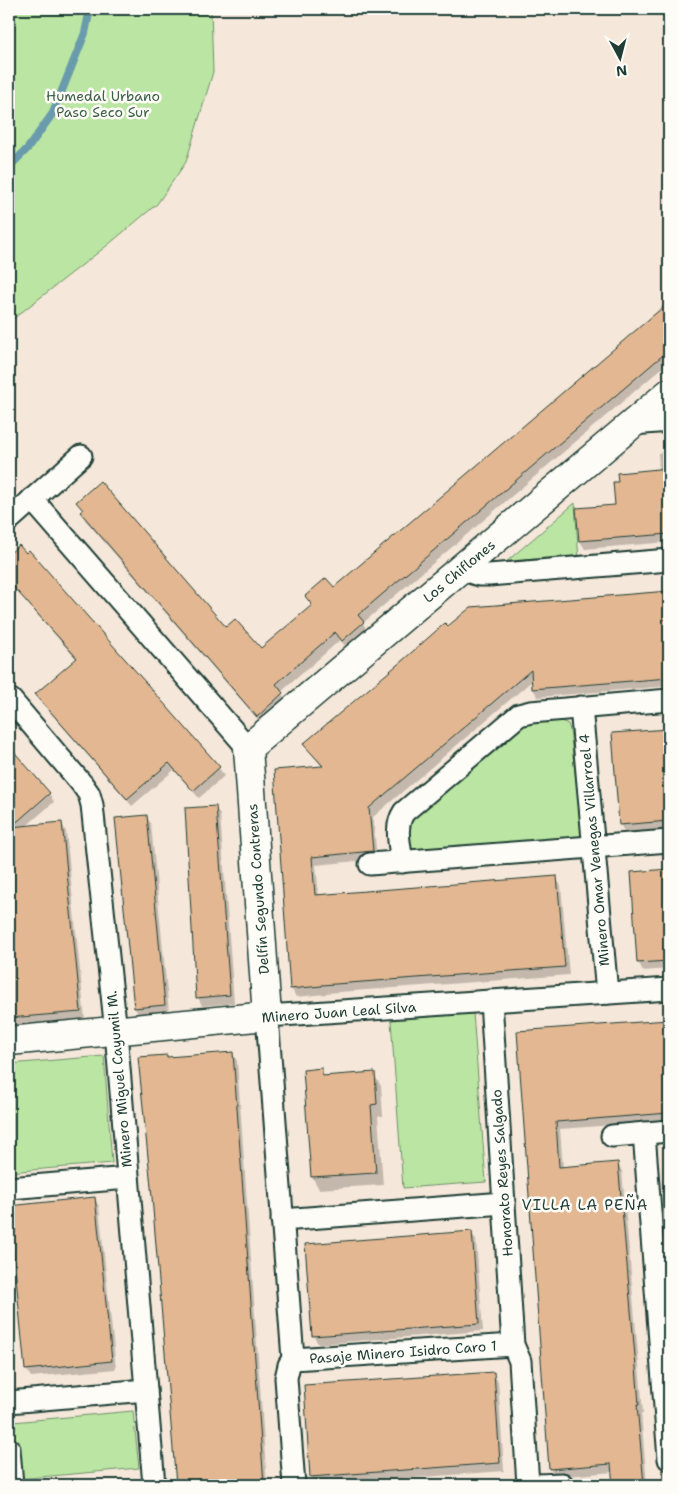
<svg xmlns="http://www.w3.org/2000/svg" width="678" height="1494" font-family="'Shantell Sans',sans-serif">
<rect width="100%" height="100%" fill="#f5e7d9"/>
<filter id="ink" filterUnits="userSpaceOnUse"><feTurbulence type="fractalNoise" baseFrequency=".02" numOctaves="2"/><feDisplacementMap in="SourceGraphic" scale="10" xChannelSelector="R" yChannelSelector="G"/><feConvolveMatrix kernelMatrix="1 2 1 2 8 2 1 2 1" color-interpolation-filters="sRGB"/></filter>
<g filter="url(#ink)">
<g fill="#bbe5a2" stroke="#6d916b">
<polygon points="10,9 211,9 213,72 186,162 157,204 109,244 9,322 9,12"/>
<polygon points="575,503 579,561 499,568"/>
<polygon points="559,720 568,724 570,730 582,830 582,834 578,840 419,853 407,845 407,821 526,721"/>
<polygon points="473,1013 486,1182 403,1188 391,1020"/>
<polygon points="104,1056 112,1163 9,1172 9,1064"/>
<polygon points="133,1411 139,1468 18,1479 13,1422"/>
</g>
<g fill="#0003">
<polygon points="669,303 669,362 363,623 367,631 347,648 340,640 281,692 287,702 262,724 86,521 81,513 83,511 77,502 226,629 261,650 312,606 306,597 334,589"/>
<polygon points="666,447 669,447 669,542 585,549 580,541 578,509 616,506 659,470 658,453 667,452"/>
<polygon points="19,547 26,555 29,552 219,768 224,776 199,798 174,770 132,806 42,703 37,695 77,660 9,582 9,555"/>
<polygon points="669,593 669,686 538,697 533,689 533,680 373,817 377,859 316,865 319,896 556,878 561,886 569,975 326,993 326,994 296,997 291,988 323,768 305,744 472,608"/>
<polygon points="669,730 669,829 625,833 620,824 614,734"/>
<polygon points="11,751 49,793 54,802 25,827 62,824 66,832 85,1020 9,1027 9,753"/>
<polygon points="215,807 220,815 234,1003 202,1006 198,997"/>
<polygon points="146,816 151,824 169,1013 139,1016 135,1008"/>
<polygon points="669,870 669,969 643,971 639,963 632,873"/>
<polygon points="669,1022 669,1126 666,1121 560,1129 563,1168 617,1163 622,1171 641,1388 643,1413 641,1413 647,1485 614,1485 613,1472 555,1477 550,1468 518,1032"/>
<polygon points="232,1053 237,1061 267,1485 177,1485 140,1058 168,1059"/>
<polygon points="321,1070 325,1077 374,1074 381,1086 383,1116 378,1116 383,1185 319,1189 312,1177 305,1071"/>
<polygon points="669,1144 669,1168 667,1145"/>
<polygon points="95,1198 99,1207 116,1369 31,1377 26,1369"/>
<polygon points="471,1232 476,1240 483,1331 318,1344 314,1336"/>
<polygon points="493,1373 498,1381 504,1471 316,1485 311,1476"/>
</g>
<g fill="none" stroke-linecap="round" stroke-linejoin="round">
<polyline stroke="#699bac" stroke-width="8" points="9,167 28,148 53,113 85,33 90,9"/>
</g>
<g fill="#e2b792" stroke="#1f3d34">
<polygon points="669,302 669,350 358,615 364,622 342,641 335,632 276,684 283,693 257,717 80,512 83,510 76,502 100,481 226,627 235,619 261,648 312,605 305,596 326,578 334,587"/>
<polygon points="669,468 669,534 579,541 576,508 615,505 613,482 618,482 617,473"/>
<polygon points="19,545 26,553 29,550 220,767 193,791 169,763 127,799 35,694 77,658 9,582 9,554"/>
<polygon points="669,591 669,678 532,689 531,670 369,808 373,851 312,857 315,895 557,876 565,967 322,985 322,986 290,989 274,770 323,766 303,744 403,660 445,623 448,626 471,607"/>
<polygon points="669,729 669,821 619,825 612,733"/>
<polygon points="9,746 50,793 11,827 62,822 81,1012 9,1018"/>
<polygon points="216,806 230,995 196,998 185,808"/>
<polygon points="147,815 165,1005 134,1008 115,818"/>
<polygon points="669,869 669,961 637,963 631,872"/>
<polygon points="668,1020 669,1113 556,1122 559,1167 618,1162 637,1379 639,1405 637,1405 644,1485 613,1485 611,1464 549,1469 517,1031"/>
<polygon points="233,1052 264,1485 176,1485 152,1197 138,1057 167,1055 167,1057"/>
<polygon points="322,1068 322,1076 375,1072 377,1104 371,1105 376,1173 311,1177 303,1070"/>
<polygon points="95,1197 112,1361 25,1370 9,1206"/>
<polygon points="472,1231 479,1324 312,1336 305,1244"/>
<polygon points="494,1372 500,1463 310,1477 304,1385"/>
</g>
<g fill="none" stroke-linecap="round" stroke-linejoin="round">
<defs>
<g id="street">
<polyline points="633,424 669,421"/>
<polyline points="32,499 248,748"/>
<polyline points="9,520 81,456"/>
<polyline points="460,569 479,575 489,575 669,560"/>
<polyline points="11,700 82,784 89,794 92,805 116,1032 154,1485"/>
<polyline points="581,707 607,993"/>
<path d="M402 862C400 845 394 827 404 812L519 715 531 712 669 700"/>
<polyline points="370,864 669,841"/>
<polyline points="491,1001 513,1345 520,1361 528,1485"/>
<polyline points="644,1133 669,1459"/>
<polyline points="612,1136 669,1131"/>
<polyline points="9,1188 128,1178"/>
<polyline points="282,1220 504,1203"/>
<polyline points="293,1359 267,1016 669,989"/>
<polyline points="293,1359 513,1345"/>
<polyline points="293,1359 289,1365 286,1378 294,1485"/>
<polyline points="9,1402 146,1390"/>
<polyline points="9,1449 12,1485"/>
<polyline points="538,1485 562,1484"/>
</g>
<polyline id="secondary" points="9,1041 267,1016 248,748 669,393"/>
</defs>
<use href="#street" stroke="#1f3d34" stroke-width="25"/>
<use href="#secondary" stroke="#1f3d34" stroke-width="31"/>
<use href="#street" stroke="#fdfcf7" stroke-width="21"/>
<use href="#secondary" stroke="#fdfcf7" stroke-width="28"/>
</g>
</g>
<g text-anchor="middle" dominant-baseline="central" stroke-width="5" stroke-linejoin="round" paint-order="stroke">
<g font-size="14" fill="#3e5f4a" stroke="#fdfcf7">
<text x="103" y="96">Humedal Urbano<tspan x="103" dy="16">Paso Seco Sur</tspan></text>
</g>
<g font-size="14" fill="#1f3d34" stroke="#fdfcf7">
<text transform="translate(459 571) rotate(-40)">Los Chiflones</text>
<text transform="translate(594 850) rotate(-95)">Minero Omar Venegas Villarroel 4</text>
<text transform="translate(258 889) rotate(-94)">Delfín Segundo Contreras</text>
<text transform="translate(339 1012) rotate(-4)">Minero Juan Leal Silva</text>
<text transform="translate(119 1079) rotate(-95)">Minero Miguel Cayumil M.</text>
<text transform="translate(502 1173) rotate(-94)">Honorato Reyes Salgado</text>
<text transform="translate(403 1352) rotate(-4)">Pasaje Minero Isidro Caro 1</text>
</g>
<g font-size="15" letter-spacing="1" fill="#1f3d34" stroke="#fdfcf7">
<text x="585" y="1205">VILLA LA PEÑA</text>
</g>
</g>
<rect width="678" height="1494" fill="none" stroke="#fdfcf7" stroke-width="30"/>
<rect x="15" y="15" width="648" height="1464" fill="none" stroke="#1f3d34" stroke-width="2" filter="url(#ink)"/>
<g transform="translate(620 58) rotate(173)" stroke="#fdfcf7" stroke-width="4" paint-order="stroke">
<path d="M0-4L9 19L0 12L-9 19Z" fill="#1f3d34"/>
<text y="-8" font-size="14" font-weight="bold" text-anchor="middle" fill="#1f3d34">N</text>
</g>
</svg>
